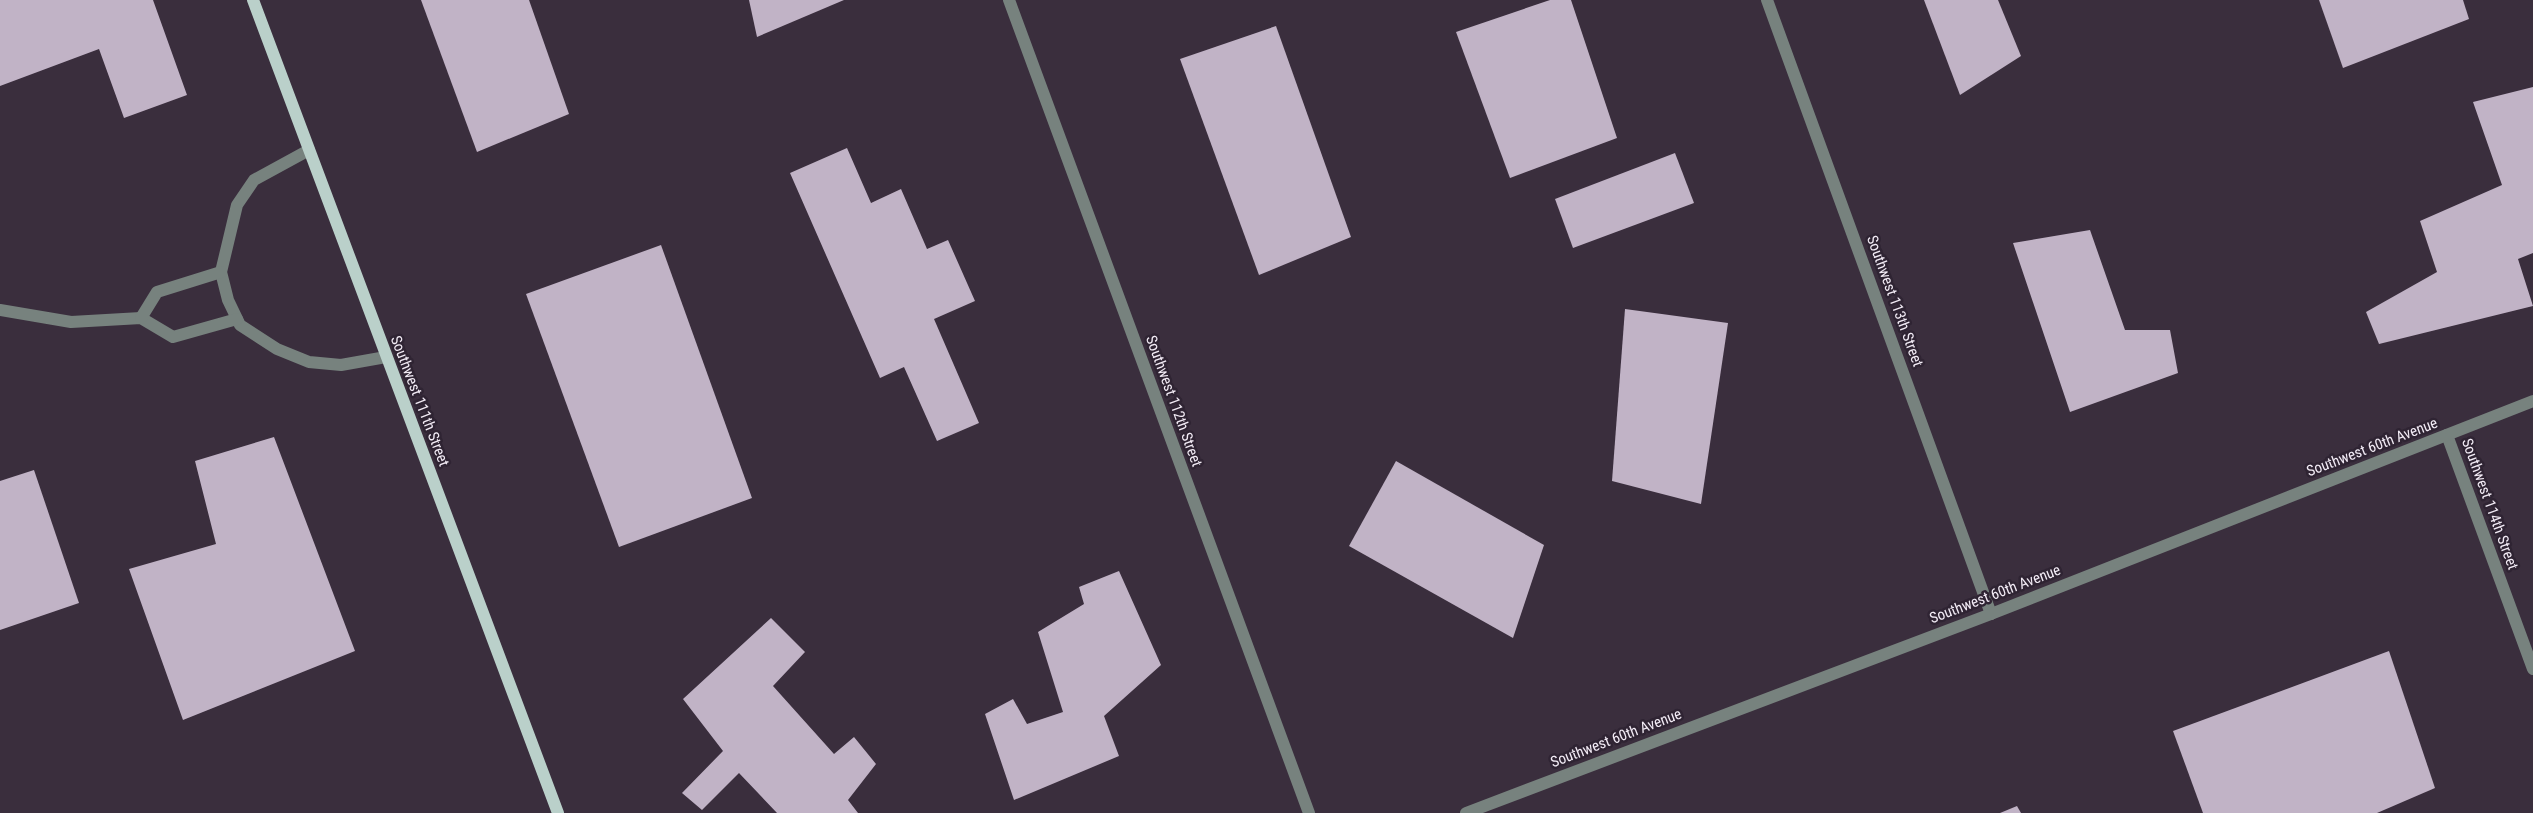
<svg xmlns="http://www.w3.org/2000/svg" width="2533" height="813" font-family="'Roboto Condensed',sans-serif">
<rect width="100%" height="100%" fill="#3a2e3d"/>
<g fill="#c1b3c6">
<polygon points="0,0 153,0 187,95 124,118 99,49 0,86"/>
<polygon points="421,0 529,0 569,114 477,152"/>
<polygon points="749,0 844,0 757,37"/>
<polygon points="1550,0 1571,0 1617,138 1510,178 1456,32"/>
<polygon points="1924,0 1998,0 2021,56 1960,95"/>
<polygon points="2319,0 2463,0 2469,19 2343,68"/>
<polygon points="1276,26 1351,237 1259,275 1180,59"/>
<polygon points="2533,87 2533,253 2518,259 2533,306 2379,344 2366,312 2437,272 2420,221 2502,185 2473,102"/>
<polygon points="847,148 871,203 901,189 927,249 948,240 975,301 934,319 979,423 937,441 904,367 880,378 790,173"/>
<polygon points="1675,153 1694,203 1573,248 1555,199"/>
<polygon points="2090,230 2125,330 2170,330 2178,373 2070,412 2013,243"/>
<polygon points="661,245 752,498 619,547 526,294"/>
<polygon points="1625,309 1728,323 1701,504 1612,481"/>
<polygon points="274,437 355,651 183,720 129,569 216,544 195,461"/>
<polygon points="1396,461 1544,545 1513,638 1349,546"/>
<polygon points="34,470 79,603 0,630 0,481"/>
<polygon points="1119,571 1161,665 1104,716 1119,756 1014,800 985,714 1013,699 1027,724 1063,712 1038,632 1084,604 1079,587"/>
<polygon points="771,618 805,652 773,686 834,754 854,737 876,764 848,800 858,813 777,813 739,773 702,810 682,793 723,751 683,699"/>
<polygon points="2389,651 2435,788 2377,813 2203,813 2173,731"/>
<polygon points="2017,806 2021,813 2000,813"/>
</g>
<g fill="none" stroke-linecap="round" stroke-linejoin="round">
<g stroke="#77827e" stroke-width="12">
<polyline points="1009,0 1309,813"/>
<polyline points="1767,0 1991,614"/>
<polyline points="309,150 254,180 237,205 221,272 228,300 240,325 277,349 309,362 341,365 386,357"/>
<polyline points="0,310 71,322 141,318 173,337 237,319"/>
<polyline points="141,318 157,292 221,272"/>
<polyline points="2447,435 2533,669"/>
<polyline points="1466,813 1991,614 2533,401"/>
</g>
<polyline stroke="#bad0ca" stroke-width="12" points="253,0 558,813"/>
</g>
<g text-anchor="middle" dominant-baseline="central" stroke-width="5" stroke-linejoin="round" paint-order="stroke">
<g font-size="15" fill="#f3ecf6" stroke="#2f2433">
<text transform="translate(1895 301) rotate(70)">Southwest 113th Street</text>
<text transform="translate(420 401) rotate(69)">Southwest 111th Street</text>
<text transform="translate(1174 401) rotate(70)">Southwest 112th Street</text>
<text transform="translate(2372 447) rotate(-21)">Southwest 60th Avenue</text>
<text transform="translate(2490 504) rotate(70)">Southwest 114th Street</text>
<text transform="translate(1995 594) rotate(-21)">Southwest 60th Avenue</text>
<text transform="translate(1616 738) rotate(-21)">Southwest 60th Avenue</text>
</g>
</g>
</svg>
